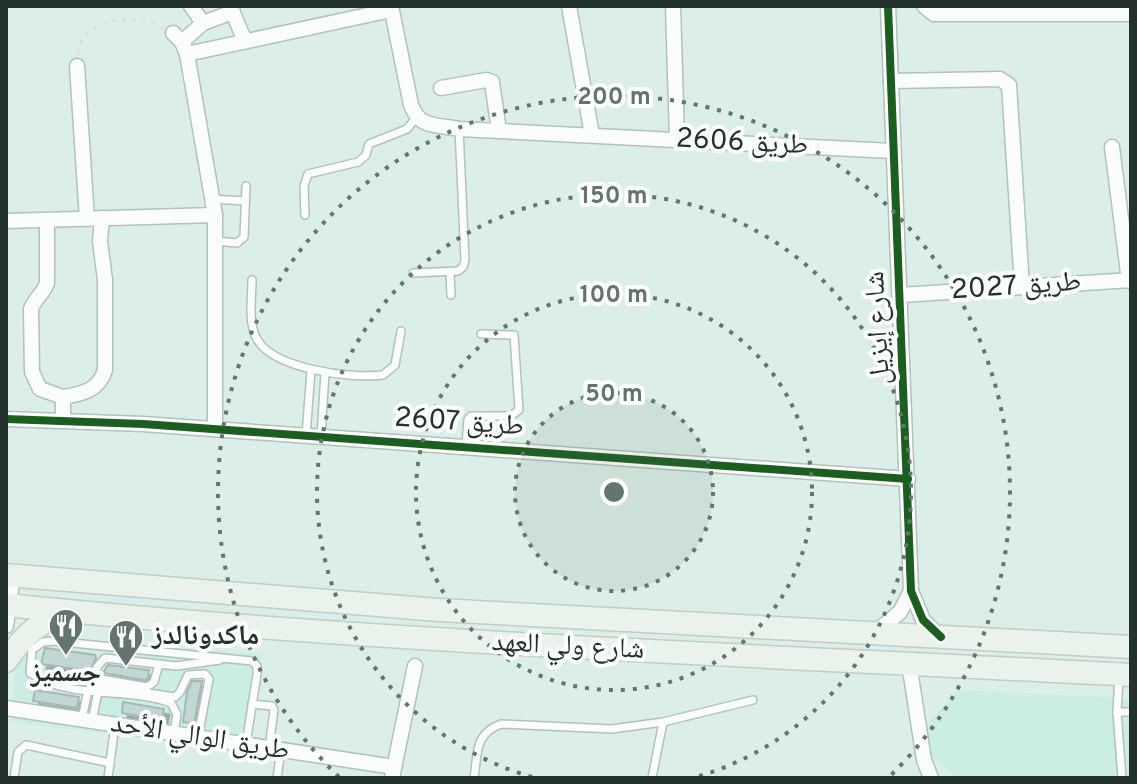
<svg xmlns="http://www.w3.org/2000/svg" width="1137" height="784" font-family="Overpass,'Noto Naskh Arabic',sans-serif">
<defs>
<filter id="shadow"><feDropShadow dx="5.5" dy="5.5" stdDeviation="0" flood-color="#0004"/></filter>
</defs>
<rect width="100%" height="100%" fill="#dbefe8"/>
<g fill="#ccede3">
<polygon points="33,638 262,654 246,751 11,722 13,681 18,661"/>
<polygon points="958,690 1131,698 1131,778 959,778 932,757 925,727"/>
</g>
<g fill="#c1d7d5" stroke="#a7b7b5" stroke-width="2" filter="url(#shadow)">
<polygon points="45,648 95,655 96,658 90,671 41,664"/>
<polygon points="108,665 149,670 148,678 145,680 103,673"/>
<polygon points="192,681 202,681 194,724 183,722 187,692"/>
<polygon points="35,690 79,697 77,708 33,701"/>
<polygon points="123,702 164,709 162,720 122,713"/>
</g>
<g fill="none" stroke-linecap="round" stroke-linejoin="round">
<defs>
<g id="service">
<polyline points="212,199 245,201"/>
<polyline points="305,215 304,186 308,174 358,162 366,155 369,144 407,129 416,118"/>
<polyline points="215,241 237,243 244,237 246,186"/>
<polyline points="450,272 451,295"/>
<polyline points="413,273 458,271 463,267 465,260 459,129"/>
<path d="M252 280C252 297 248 321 256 337 270 369 351 379 383 375L395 365 401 331"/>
<polyline points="306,435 311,371"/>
<polyline points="321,436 325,373"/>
<polyline points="466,445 468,419 471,416 511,416 519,410 514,335 481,334"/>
<polyline points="1119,677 1117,712 1122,778"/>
<polyline points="95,678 147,687 154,682 159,664"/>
<polyline points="94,685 175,697 180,692 188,675 205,674 209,679 198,737"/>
<polyline points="94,687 97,667 105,658 176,666 220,660"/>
<polyline points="252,704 272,706 274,710 269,748"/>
<polyline points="1117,712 1131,712"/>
<polyline points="82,719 88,690"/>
<polyline points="92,721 98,692"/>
<path d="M174 733 177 714 171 703C127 687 71 700 30 673L32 650 43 642 53 641 252 661 257 666V674L246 744"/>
<polyline points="14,778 18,752 26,745 110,763"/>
<polyline points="108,778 115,725"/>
<polyline points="277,778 281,750"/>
<path d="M474 778C478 753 474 734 501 724L612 729 663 722 753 700"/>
<polyline points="652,778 663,722"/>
</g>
<g id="minor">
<polyline points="191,6 203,23"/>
<polyline points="230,6 245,41"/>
<path d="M391 6 411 105C420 129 436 124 459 129L892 151"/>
<polyline points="569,6 592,135"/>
<polyline points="673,6 677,140"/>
<polyline points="888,6 911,591 923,620 940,637"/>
<polyline points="924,6 934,14 1131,14"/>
<polyline points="173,33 182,42 187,54 215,215 215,429"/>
<polyline points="182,42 203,23 233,12"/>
<polyline points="187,54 391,10"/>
<polyline points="77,66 87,219"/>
<polyline points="891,81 1000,79 1009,85 1022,286"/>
<polyline points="441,88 486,80 492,82 499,131"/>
<polyline points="1112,147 1129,281"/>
<path d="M47 220V283C44 293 35 298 31 309L32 372 40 389 63 397"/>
<polyline points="6,221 215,215"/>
<polyline points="901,295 1131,280"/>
<polyline points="6,419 143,424 908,479"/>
<path d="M63 421V397C83 394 99 390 105 370V280L100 241 102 218"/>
<polyline points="6,626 13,576"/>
<polyline points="876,632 900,612 911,591"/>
<polyline points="909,663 924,760 931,778"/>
<polyline points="6,708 394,767"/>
<polyline points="392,778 415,666"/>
</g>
<g id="primary">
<polyline points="6,575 439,610 1131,647"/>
<path d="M6 605C380 643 756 655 1131 675"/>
<path d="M6 661C22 638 37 622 65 613"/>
</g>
</defs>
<use href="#service" stroke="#b2c1bc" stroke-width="10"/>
<use href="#minor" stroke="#b2c1bc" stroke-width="17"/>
<use href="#primary" stroke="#c2ccc9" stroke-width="25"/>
<path stroke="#d8dedc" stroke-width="2" stroke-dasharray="4 6" stroke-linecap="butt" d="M78 53C81 17 137 13 162 27"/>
<use href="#service" stroke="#fafdfc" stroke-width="7"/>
<use href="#minor" stroke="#fafdfc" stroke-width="14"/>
<use href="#primary" stroke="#e9f3ec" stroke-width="22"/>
<defs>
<g id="cycleway">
<polyline points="888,6 911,591 923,620 941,637"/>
<polyline points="6,419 143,424 908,479"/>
</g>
</defs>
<use href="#cycleway" stroke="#fff" stroke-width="13"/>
<use href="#cycleway" stroke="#1b5e20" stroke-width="8"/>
</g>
<circle cx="614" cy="492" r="99" fill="#64746e" fill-opacity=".12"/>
<g fill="none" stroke="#64746e" stroke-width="4" stroke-dasharray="4 8">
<circle cx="614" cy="492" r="99"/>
<circle cx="614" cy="492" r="198"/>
<path d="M532 777A297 297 0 1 1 696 777"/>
<path d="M339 777A396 396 0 1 1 889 777"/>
</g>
<defs>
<symbol id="restaurant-pin" viewBox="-11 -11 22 30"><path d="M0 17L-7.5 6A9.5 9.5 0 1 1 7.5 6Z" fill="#64746e" stroke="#fff"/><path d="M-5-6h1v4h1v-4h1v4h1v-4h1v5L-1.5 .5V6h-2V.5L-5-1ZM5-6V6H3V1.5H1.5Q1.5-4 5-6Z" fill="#fff"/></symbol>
</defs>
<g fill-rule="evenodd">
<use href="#restaurant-pin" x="46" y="606" width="40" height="54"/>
<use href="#restaurant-pin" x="106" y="617" width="40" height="54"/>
</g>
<g text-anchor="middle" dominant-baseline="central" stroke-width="8" stroke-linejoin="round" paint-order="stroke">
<g font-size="28" fill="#24322d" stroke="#fff">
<text transform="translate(742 143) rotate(3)">طريق 2606</text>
<text transform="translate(1016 287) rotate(-4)">طريق 2027</text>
<text transform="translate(879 328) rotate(-93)">شارع إيزيل</text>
<text transform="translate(459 423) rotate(4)">طريق 2607</text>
<text transform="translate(568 647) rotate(3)">شارع ولي العهد</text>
<text transform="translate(200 738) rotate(9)">طريق الوالي الأحد</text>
</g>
<g font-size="28" font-weight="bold" fill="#24322d" stroke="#fff" text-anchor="start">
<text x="152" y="637">ماكدونالدز</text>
<text x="66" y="674" text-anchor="middle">جسميز</text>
</g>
</g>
<circle cx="614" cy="492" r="12" fill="#64746e" stroke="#fff" stroke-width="4"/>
<g font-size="24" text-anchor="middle" font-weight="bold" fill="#64746e" stroke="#fff" stroke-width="8" stroke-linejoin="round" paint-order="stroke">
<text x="614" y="104">200 m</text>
<text x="614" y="203">150 m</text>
<text x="614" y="302">100 m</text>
<text x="614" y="401">50 m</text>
</g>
<rect width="1137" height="784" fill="none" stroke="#24322d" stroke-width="16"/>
</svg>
